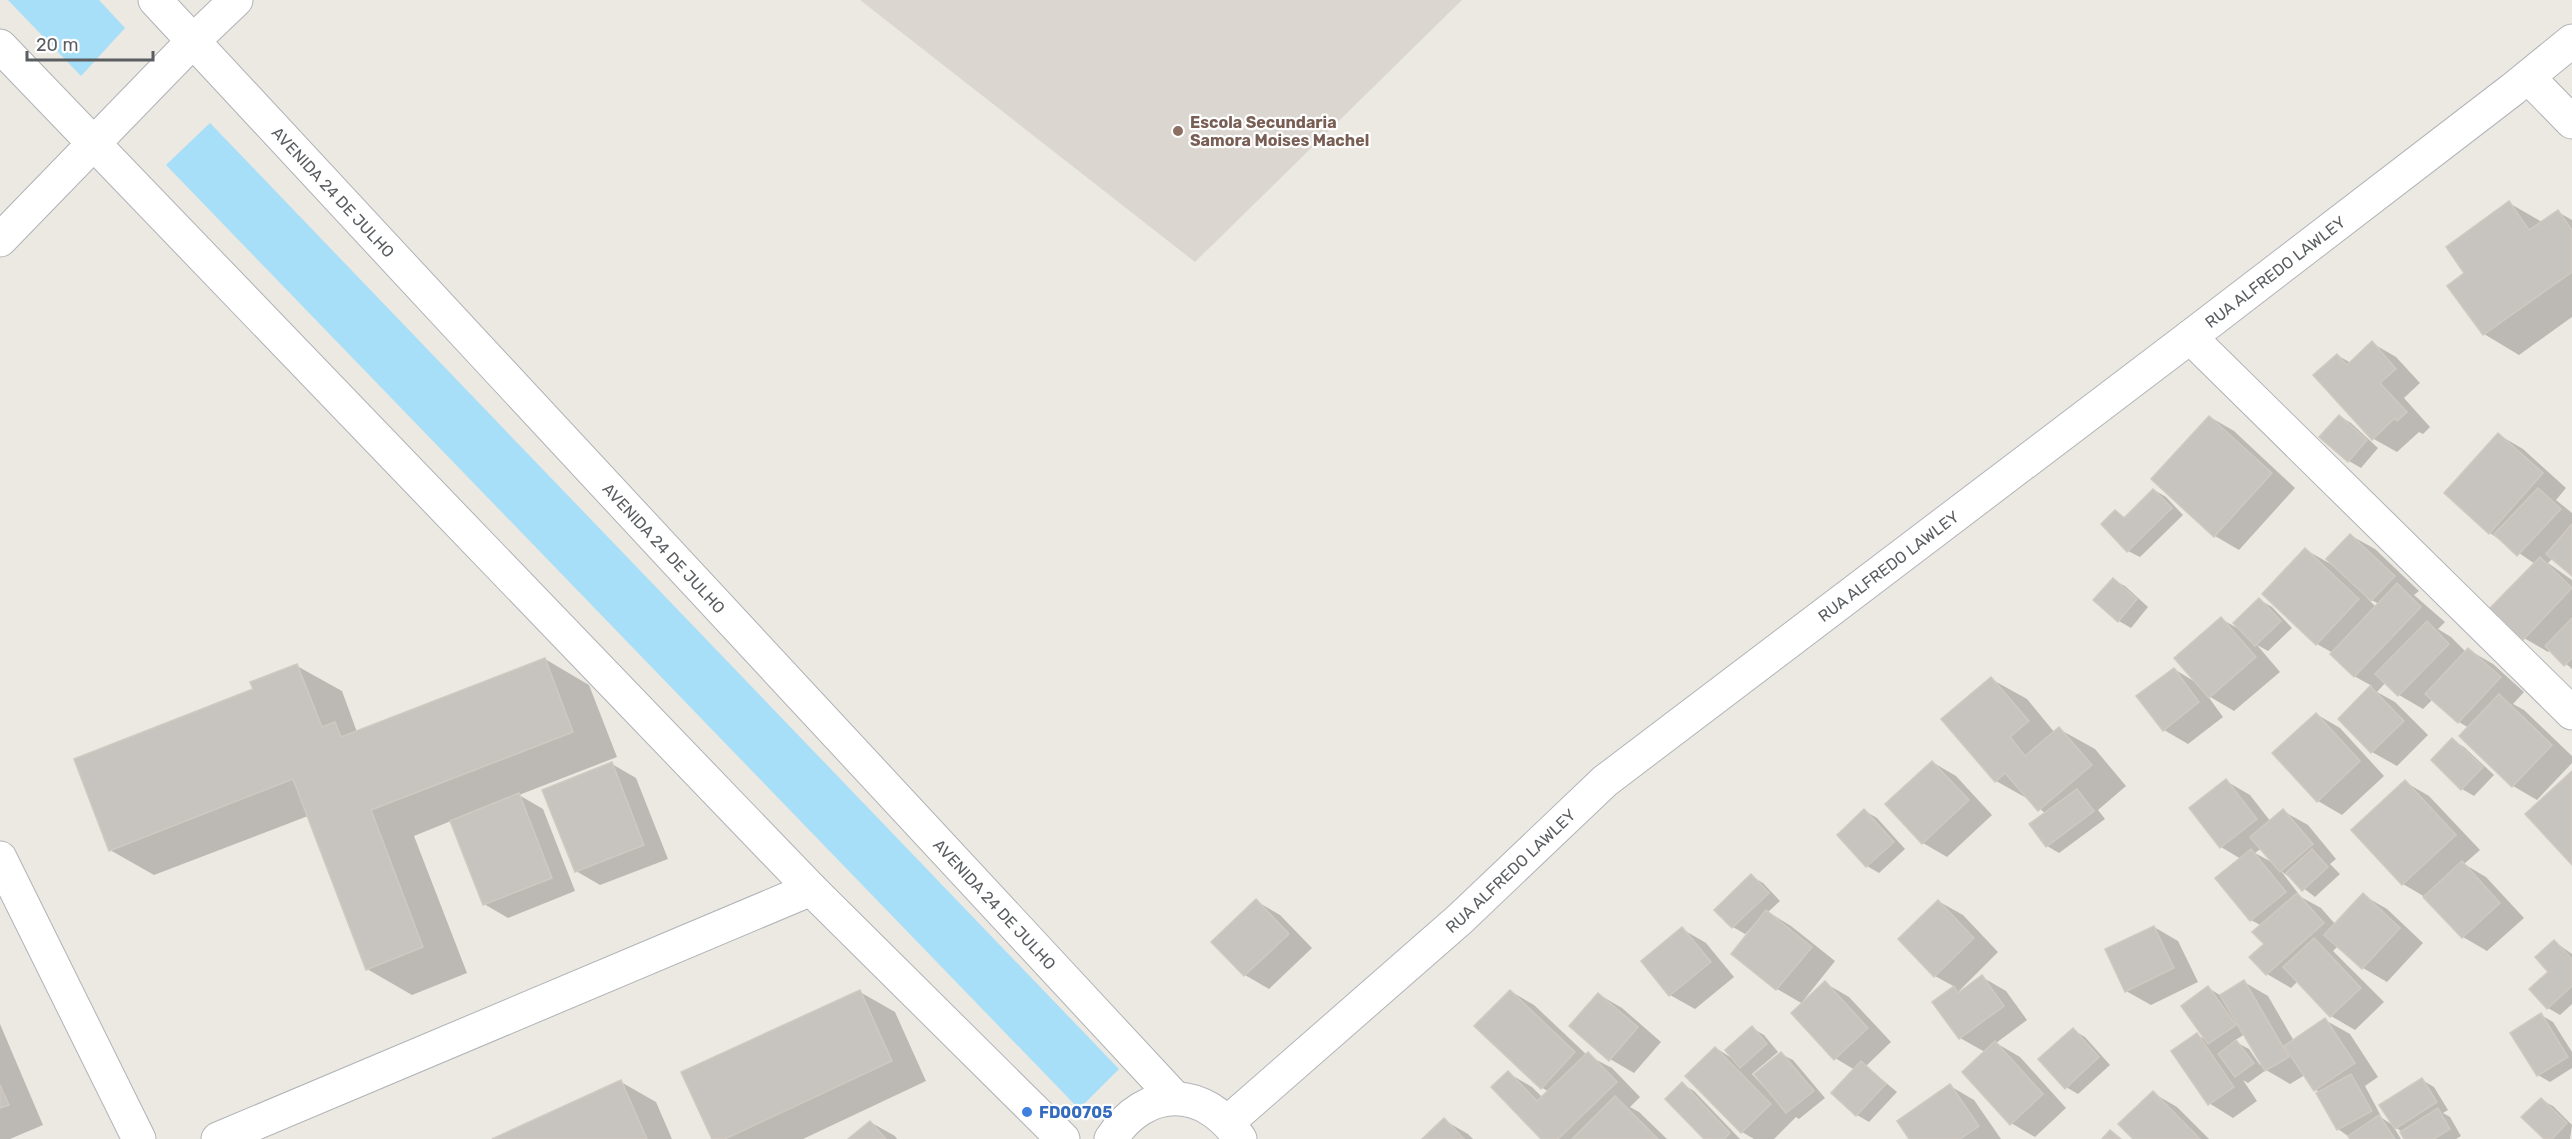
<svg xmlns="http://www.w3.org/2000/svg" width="2572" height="1139" font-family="Rubik,sans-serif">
<rect width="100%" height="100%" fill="#ece8e2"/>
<polygon fill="#dbd7d0" points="860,0 1462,0 1195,262"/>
<g fill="#a6dff7">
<polygon points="8,0 99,0 125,28 81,76"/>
<polygon points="210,123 1119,1069 1079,1109 166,165"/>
</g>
<g fill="#0003" fill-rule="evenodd">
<polygon points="2509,203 2542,222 2558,212 2572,220 2572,317 2519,355 2484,334 2466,273"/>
<polygon points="2372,343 2396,357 2420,383 2404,398 2430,427 2423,434 2419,432 2397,452 2372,438 2337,355 2351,363"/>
<polygon points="2339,416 2351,423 2378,448 2361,468 2349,461"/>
<polygon points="2210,417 2234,431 2295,488 2239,550 2215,536"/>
<polygon points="2499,435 2523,449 2566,488 2556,500 2572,513 2572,574 2553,558 2548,563 2572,580 2572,669 2550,650 2548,652 2524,638 2535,564 2490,533"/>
<polygon points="2154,490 2166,497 2183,515 2140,557 2128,551 2116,512 2126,518"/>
<path d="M2350 535 2375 549 2419 591 2414 595 2445 622 2438 629 2451 637 2466 652 2469 650 2493 664 2524 692 2513 704 2524 710 2572 756V763L2537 800 2513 786 2469 728 2459 722 2433 699 2423 709 2399 695 2386 682 2377 692 2395 702 2428 735 2397 766 2372 752 2340 719 2372 686 2354 676 2333 653 2317 644 2306 550 2336 567ZM2366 597 2379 604 2376 607Z"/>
<polygon points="2113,580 2125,586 2148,607 2131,628 2119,621"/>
<polygon points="2260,600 2272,607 2292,628 2268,651 2257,645 2280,672 2234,711 2207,695 2223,717 2188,744 2164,730 2174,669 2197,683 2221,619 2241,630"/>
<polygon points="545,659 589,685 617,757 519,795 543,809 575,891 508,918 484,904 451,821 414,836 467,973 412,995 367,969 308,816 154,875 110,850 255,690 297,666 342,691 357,732"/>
<polygon points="1991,679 2027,699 2055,733 2059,729 2095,749 2126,786 2098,810 2105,819 2059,853 2047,846 2046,814 2030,800 1996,781"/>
<polygon points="2316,714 2340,728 2384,776 2342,815 2318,801"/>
<polygon points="2452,740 2464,747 2494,775 2474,796 2462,789"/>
<polygon points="1932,762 1956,776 1992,815 1947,857 1923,843"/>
<polygon points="612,764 636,778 668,859 600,885 576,871"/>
<path d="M2226 781 2250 795 2271 822 2283 811 2308 825 2336 859 2330 864 2340 874 2315 897 2281 871 2301 897 2321 908 2336 925 2363 895 2387 909 2423 943 2387 982 2363 968 2338 946 2333 951 2384 1002 2355 1030 2331 1016 2298 981 2291 988 2267 974 2266 944 2262 926 2251 920 2241 859 2221 847ZM2262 848 2275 864 2255 853Z"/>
<polygon points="2405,782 2429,796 2480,850 2464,864 2486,877 2524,918 2487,951 2463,937 2425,897 2403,884 2353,830"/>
<polygon points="1865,811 1877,818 1905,849 1879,873 1867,866"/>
<polygon points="1751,876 1763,883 1780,901 1768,912 1791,926 1835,961 1803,1001 1804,1003 1825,983 1849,997 1891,1042 1866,1066 1897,1092 1869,1122 1857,1115 1834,1093 1855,1070 1835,1058 1803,1004 1777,989 1733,954 1754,928 1752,927 1745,934 1733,927"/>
<polygon points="1256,901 1280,915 1312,948 1269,989 1245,975"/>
<polygon points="1938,901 1963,915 1998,952 1959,991 1961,992 1982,977 2006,991 2027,1020 1996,1043 2020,1057 2066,1108 2035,1137 2011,1123 1985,1052 1960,1038 1955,987 1935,976"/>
<polygon points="2154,927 2178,941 2198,982 2151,1005 2126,991"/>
<polygon points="1682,929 1706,943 1734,977 1695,1009 1670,995"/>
<polygon points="2555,942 2572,954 2572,1004 2560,1015 2548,1008"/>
<path d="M2244 982 2268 996 2294 1041 2325 1020 2350 1034 2378 1077 2365 1086 2382 1118 2394 1126 2422 1080 2434 1087 2448 1110 2443 1113 2450 1117 2461 1136 2456 1139H2406L2401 1131 2393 1126 2401 1139H2352L2338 1129 2320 1093 2315 1089 2305 1075 2290 1084 2266 1070 2248 1083 2243 1080 2257 1101 2233 1118 2209 1103 2197 1035 2208 1041V988L2220 995ZM2245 1034 2262 1064 2260 1065 2249 1049 2234 1041Z"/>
<polygon points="1510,991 1534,1005 1587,1055 1612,1068 1640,1097 1630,1107 1639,1112 1667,1139 1543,1139 1508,1073 1532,1087 1543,1098 1549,1092 1541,1087"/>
<polygon points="860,992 895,1012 926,1081 803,1139 714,1139"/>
<polygon points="1598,994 1622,1008 1661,1042 1634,1073 1610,1059"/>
<polygon points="2541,1015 2553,1022 2572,1052 2572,1068 2550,1082 2538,1075"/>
<polygon points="0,1024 43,1125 10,1139 0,1139"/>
<polygon points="1752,1028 1764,1035 1778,1052 1752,1074 1763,1086 1781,1054 1793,1060 1825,1098 1799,1119 1796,1117 1774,1139 1754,1139 1742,1132 1688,1076 1716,1048 1733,1059"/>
<polygon points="2073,1030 2085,1037 2110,1065 2078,1094 2066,1087"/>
<polygon points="621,1082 656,1102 672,1139 495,1139"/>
<polygon points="1682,1084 1694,1091 1740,1139 1706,1139"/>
<polygon points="1950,1086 1974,1100 2001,1139 1911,1139"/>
<polygon points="2153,1093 2177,1107 2209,1139 2135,1139"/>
<polygon points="2541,1100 2553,1106 2572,1125 2570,1139 2546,1139"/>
<polygon points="1444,1120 1468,1134 1473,1139 1425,1139"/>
<polygon points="870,1122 895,1136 897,1139 850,1139"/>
</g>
<g fill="#c7c3be" stroke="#d0c9c1" stroke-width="1.5">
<polygon points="2509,201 2529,230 2558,210 2572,230 2572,272 2483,335 2447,286 2464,273 2446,247"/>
<polygon points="2372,341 2396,369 2380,383 2407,412 2397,421 2395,418 2372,440 2313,375 2337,354 2347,365"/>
<polygon points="2339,415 2367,440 2348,462 2319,437"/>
<polygon points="2209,416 2272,473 2214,537 2151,479"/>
<polygon points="2498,433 2543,473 2489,534 2444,493"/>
<polygon points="2538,488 2561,509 2517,556 2494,534"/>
<polygon points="2153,489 2172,508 2127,552 2101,524 2115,510 2124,518"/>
<polygon points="2572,524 2572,576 2546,554"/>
<polygon points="2350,534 2395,576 2371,601 2326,559"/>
<polygon points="2305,548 2359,599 2316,645 2262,594"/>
<polygon points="2540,557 2572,588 2523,640 2490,608"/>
<polygon points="2113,578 2137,599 2118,622 2093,600"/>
<polygon points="2397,583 2421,607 2354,677 2330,654"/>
<polygon points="2259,598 2281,621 2255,646 2233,623"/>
<polygon points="2221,617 2256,657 2209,698 2174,658"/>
<polygon points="2572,618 2572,658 2564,666 2545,646"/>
<polygon points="2427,621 2449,644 2398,696 2375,674"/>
<polygon points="2468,648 2501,677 2458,723 2425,694"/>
<polygon points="545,658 573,732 371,810 423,947 366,970 293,779 109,851 74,759 253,689 250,682 297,664 322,727 335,722 341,737"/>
<polygon points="2174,668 2199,702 2163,731 2136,696"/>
<polygon points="1991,677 2029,721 2010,737 2025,756 2059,727 2092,765 2038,811 2005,773 1995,782 1941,719"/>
<polygon points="2370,686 2404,721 2371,753 2338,719"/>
<polygon points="2499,694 2552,745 2512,787 2459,736"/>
<polygon points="2316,713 2360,761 2317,802 2272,753"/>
<polygon points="2452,738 2483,767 2461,790 2431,760"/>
<polygon points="1932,761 1969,800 1922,844 1885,804"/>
<polygon points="612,762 644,845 575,872 542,790"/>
<polygon points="2572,771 2572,865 2525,814"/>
<polygon points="2226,779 2257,819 2220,848 2189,808"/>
<polygon points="2405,780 2456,835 2402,885 2351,830"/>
<polygon points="2077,789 2094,811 2046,847 2029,824"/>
<polygon points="519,793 552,878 483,905 450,821"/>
<polygon points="1864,809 1894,842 1866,867 1837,835"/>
<polygon points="2283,809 2313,844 2280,872 2250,837"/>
<polygon points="2251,849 2286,892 2250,921 2215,878"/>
<polygon points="2312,849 2328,867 2302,891 2286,873"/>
<polygon points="2462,861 2500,903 2462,938 2423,897"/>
<polygon points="1751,874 1769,893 1732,928 1714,910"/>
<polygon points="2297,893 2324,923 2266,975 2249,957 2264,944 2252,932"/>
<polygon points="2363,893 2400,928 2362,969 2324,935"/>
<polygon points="1256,899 1289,934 1244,976 1211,942"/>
<polygon points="1938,900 1974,938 1934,977 1898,939"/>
<polygon points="1766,910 1812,947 1776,990 1731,954"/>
<polygon points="2154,926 2174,968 2125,992 2105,949"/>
<polygon points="1682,927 1711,962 1669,996 1641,961"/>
<polygon points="2314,938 2361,988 2330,1017 2283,967"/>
<polygon points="2554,940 2572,959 2572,986 2547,1009 2529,989 2548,972 2535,957"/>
<polygon points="1982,975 2004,1006 1959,1039 1932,1002 1954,986 1958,993"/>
<polygon points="2244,980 2289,1057 2265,1071 2220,995"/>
<polygon points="1825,981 1868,1028 1834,1060 1791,1013"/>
<polygon points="2208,986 2236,1025 2208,1044 2181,1006"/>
<polygon points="860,990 892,1061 725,1139 712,1139 681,1072"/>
<polygon points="1510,990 1575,1052 1541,1089 1474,1026"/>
<polygon points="1598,993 1638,1027 1609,1061 1569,1026"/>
<polygon points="2541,1013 2568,1057 2537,1076 2510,1033"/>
<polygon points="2325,1018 2355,1063 2314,1091 2284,1046"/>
<polygon points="1752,1026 1767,1044 1740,1068 1725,1050"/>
<polygon points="2073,1028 2099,1057 2065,1089 2038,1059"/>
<polygon points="2197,1033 2234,1087 2208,1105 2171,1051"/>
<polygon points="2236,1040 2254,1063 2235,1077 2218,1054"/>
<polygon points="1995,1041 2043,1094 2010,1125 1962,1072"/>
<polygon points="1715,1047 1771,1104 1741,1133 1685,1076"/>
<polygon points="1588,1052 1617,1082 1558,1139 1541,1139 1491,1087 1508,1071 1537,1101"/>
<polygon points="1781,1052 1814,1091 1786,1113 1754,1074"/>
<polygon points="1861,1061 1886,1084 1856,1116 1831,1093"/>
<polygon points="2351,1074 2372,1111 2337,1130 2316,1093"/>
<polygon points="2422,1078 2437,1102 2395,1129 2379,1105"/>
<polygon points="621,1080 647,1139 492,1139"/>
<polygon points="1682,1082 1730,1133 1724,1139 1704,1139 1665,1099"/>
<polygon points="1950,1084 1979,1126 1960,1139 1909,1139 1897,1121"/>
<polygon points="0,1085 9,1105 0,1108"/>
<polygon points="2153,1091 2200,1139 2133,1139 2118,1124"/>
<polygon points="1615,1096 1658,1139 1572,1139"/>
<polygon points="2541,1098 2567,1123 2552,1139 2544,1139 2521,1117"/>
<polygon points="2438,1108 2450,1129 2434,1139 2404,1139 2400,1132"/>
<polygon points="2379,1115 2395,1139 2350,1139 2348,1136"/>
<polygon points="1444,1118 1464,1139 1422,1139"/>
<polygon points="870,1121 886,1139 848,1139"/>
<polygon points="2110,1130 2121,1139 2102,1139"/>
</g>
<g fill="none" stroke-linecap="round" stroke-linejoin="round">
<defs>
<g id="minor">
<polyline points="193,41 236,0"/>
<polyline points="2528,77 2572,122"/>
<polyline points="2190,337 2572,713"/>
<polyline points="218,1139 811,889"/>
</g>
<g id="tertiary">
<path id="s1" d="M155 0 1175 1098"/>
<polyline points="0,46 811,889 1063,1139"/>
<polyline points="0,240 193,41"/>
<polyline points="0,858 139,1139"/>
</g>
<g id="secondary">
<path id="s2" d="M1228 1122 1460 919 1605 781 2190 337 2513 89 2572 41"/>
<path d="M1111 1139C1146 1085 1205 1086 1240 1139"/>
</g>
</defs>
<use href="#minor" stroke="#afb3b6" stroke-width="35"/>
<use href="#tertiary" stroke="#afb3b6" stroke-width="35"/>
<use href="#secondary" stroke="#b1b5b8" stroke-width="35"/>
<use href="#minor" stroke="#fff" stroke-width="33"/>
<use href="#tertiary" stroke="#fff" stroke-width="33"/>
<use href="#secondary" stroke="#fff" stroke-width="33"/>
</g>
<circle fill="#8d6e63" stroke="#fff" stroke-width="2" cx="1178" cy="131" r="6"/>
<circle fill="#3f7fe0" stroke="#fff" stroke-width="2" cx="1027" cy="1112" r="6"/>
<g text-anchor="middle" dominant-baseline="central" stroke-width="4.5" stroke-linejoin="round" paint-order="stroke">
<g font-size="16" font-weight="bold" fill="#785e54" stroke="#fff" text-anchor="start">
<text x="1190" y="122">Escola Secundaria<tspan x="1190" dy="18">Samora Moises Machel</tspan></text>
</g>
<g font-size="16" fill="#5a5e61" stroke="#fff">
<text stroke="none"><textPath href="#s1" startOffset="262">AVENIDA 24 DE JULHO</textPath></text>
<text stroke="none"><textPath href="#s2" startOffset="1350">RUA ALFREDO LAWLEY</textPath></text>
<text stroke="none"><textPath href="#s1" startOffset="748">AVENIDA 24 DE JULHO</textPath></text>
<text stroke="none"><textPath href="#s2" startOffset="864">RUA ALFREDO LAWLEY</textPath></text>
<text stroke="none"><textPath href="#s2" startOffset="378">RUA ALFREDO LAWLEY</textPath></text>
<text stroke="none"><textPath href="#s1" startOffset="1234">AVENIDA 24 DE JULHO</textPath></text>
</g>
<g font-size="16" font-weight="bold" fill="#366cbe" stroke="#fff" text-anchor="start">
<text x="1039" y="1112">FD00705</text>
</g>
</g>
<path d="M27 51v9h126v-9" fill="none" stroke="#5a5e61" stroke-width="3"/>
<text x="36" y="51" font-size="18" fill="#5a5e61" stroke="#ffffff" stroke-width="4.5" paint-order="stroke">20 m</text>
</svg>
